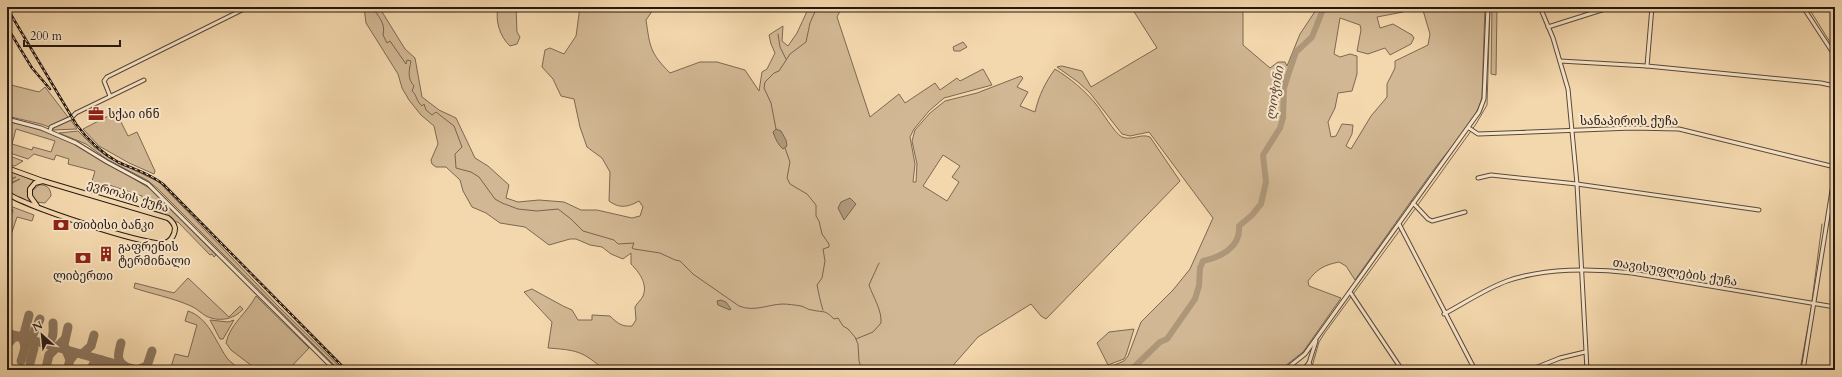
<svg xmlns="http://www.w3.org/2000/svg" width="1842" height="377" font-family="Cardo,'Noto Serif Georgian',serif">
<rect width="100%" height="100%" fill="#f4d8ad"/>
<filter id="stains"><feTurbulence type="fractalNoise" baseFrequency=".005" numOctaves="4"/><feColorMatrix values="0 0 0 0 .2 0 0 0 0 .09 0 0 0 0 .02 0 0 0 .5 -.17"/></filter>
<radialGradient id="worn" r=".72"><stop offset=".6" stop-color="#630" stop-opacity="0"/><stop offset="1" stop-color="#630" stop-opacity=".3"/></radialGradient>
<g fill="#d1b793" stroke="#7c6853" fill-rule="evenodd">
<path d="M364 7H379L405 49 415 58 422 97 439 110 456 118 475 158 488 166 509 185 506 198 518 202 539 200 564 202 581 210H597L632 218 640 216 643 207 639 201C628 207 620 209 609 201L610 172 602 158 587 147 580 127 574 99 561 96 553 79 542 67 545 50 550 48 564 54 576 36 580 7H655L646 20C650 47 650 53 670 73L700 62H717L745 70 759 91 762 72 767 69 775 53 771 44 769 35 783 26 782 41 788 46 797 33 809 7H842L837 17 870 117 899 94 905 103 935 83 940 90 957 78 960 81 983 69 992 85 944 98 929 111 914 129 910 137 915 164 913 182H916L917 164 912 141 915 130 930 113 945 101 977 93 1021 76 1023 78 1017 87 1028 92 1020 106 1035 112C1039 95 1045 83 1055 69 1071 79 1083 89 1095 103 1102 111 1114 133 1122 137 1132 141 1141 133 1150 137L1180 181 1046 319 1041 316 1031 304 978 337 949 370H604C583 351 576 350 548 348L552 322 524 292 532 289 563 306 572 310 578 320H592V315L610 316C617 323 622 327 632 326L636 320 635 307C637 303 642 299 643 296 648 284 639 272 631 264V253L623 259 611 254 602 247 590 245 576 239H570L549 245 525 227 500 223 486 213 472 207 463 191 460 180 446 167H436L432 164 431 160 438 144 434 126 421 115 409 100 402 88 398 74 366 23ZM943 155 960 166 952 177 959 182 947 201 923 186Z"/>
<path d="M498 7H516L517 32 520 37 517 44 510 46C500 37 495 21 498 7Z"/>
<path d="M1131 7H1243V45L1270 68 1278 62H1285L1287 66 1300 34 1318 7H1403V12L1377 17 1380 28 1393 24 1412 35 1414 38 1411 44 1390 55 1385 48 1368 54 1357 51 1361 30 1360 25 1340 18 1334 54 1340 57 1350 54 1357 56V74L1352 91 1338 93 1335 108 1328 122 1331 137 1336 136 1342 124 1353 125 1352 134 1346 146 1351 149 1371 116 1387 97V84L1395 68V61L1428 45 1430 34 1422 7H1485L1482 97C1476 123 1451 146 1435 168 1408 205 1382 242 1355 280L1346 266 1339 262C1324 265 1317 269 1308 281L1309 286 1341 298 1303 352 1280 370H1103L1124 361 1128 356 1141 322 1173 290 1190 269 1213 218 1149 132 1130 136 1122 134 1090 93 1078 82 1057 67 1062 66 1082 71 1091 87 1157 48Z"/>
<polygon points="1492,7 1497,7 1496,75 1491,74"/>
<polygon points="963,42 967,47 960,51 954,51 953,47"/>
<polygon points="7,84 39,92 45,87 68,117 49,127 41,124 7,116"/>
<polygon points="116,112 128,136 137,132 155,171 154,174 129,163 99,146 83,129"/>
<polygon points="70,119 77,129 53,130 53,127"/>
<path d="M7 121 36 128 78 145 154 191 216 255 214 257 212 254 210 255 178 222H175C170 215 163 217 157 212 152 208 149 202 142 200V196L103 183 101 188H90L95 171 68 164 69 159 56 155 54 160 34 154 28 159 7 152ZM16 129 55 141 51 152 33 147 32 150 12 144Z"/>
<polygon points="78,131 94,147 109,158 159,182 278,306 343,370 339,370 157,188 147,180 108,160 86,144 59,133"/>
<polygon points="7,155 23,161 15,166 7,165"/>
<polygon points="7,170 35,181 32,183 27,191 30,203 15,196 7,190 7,186 20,179 7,184 7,182 16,177 7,180 7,178 12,175 7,177"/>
<path d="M39 185C46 184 51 188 51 196L45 203 36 202 32 197V191Z"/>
<polygon points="7,203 10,206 34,215 32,221 17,217 7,247 7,229 13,210 7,208"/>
<path d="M188 278 229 317 240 306 243 309C234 320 218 322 206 316 201 313 196 308 191 306 173 298 152 294 134 288L135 283 174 293Z"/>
<path d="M256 296 309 348 288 370H249L252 366 231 350 226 343C230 324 247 313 256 296Z"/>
<path d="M188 311C209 318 215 341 227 358 230 362 236 366 241 370H170L175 354 188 357 197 325 185 321Z"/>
<polygon points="210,320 228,322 234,320 223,339 220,339"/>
<polygon points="1134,329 1126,355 1124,359 1108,365 1097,343 1109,332"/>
</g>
<g fill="#ae9779" stroke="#786450">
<path d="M776 129 781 131 786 140 787 146 783 149C778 145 775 138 773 132Z"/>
<polygon points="850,198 856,204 844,220 838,208 841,202"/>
<polygon points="721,300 726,302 731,309 730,310 718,305 717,301"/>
</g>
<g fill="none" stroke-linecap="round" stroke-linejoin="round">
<g stroke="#786450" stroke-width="1">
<path d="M372 7C378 16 386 23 383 35L387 43 390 41 406 64 407 60 411 61C409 71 407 78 414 86L412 91C417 95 416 101 422 106L424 104 426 110 432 115 436 112 454 126 462 147 455 154 456 168 471 172 479 177 495 199 502 203 518 209 537 211 558 209 571 219 583 231 614 240 618 244 634 243 632 248 634 249 660 253 675 260 680 261 693 274 739 306C754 312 766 305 782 304 788 304 795 305 801 306 805 307 808 310 812 310 825 313 824 309 834 319L838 318 843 326 848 329 855 337 858 344 859 361 862 370"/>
<polyline points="1808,7 1835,50"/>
<polyline points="778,34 780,47 786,59"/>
<polyline points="776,129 771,103 764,88 765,82 774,73 779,71 790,54 806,42 810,23 817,7"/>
<path d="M785 148 790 162 787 178 790 184 807 194 816 205V216L819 221 822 234 829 244V247L823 249 825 261 822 278 817 285C819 294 820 301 823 310"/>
<polyline points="1402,227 1476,124 1487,105 1490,7"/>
<polyline points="1812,301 1822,224"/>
<path d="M856 339 873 332 881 323C882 310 873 297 869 285L879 263"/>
<polyline points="1311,370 1319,342 1324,334 1400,230"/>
<polyline points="1800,370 1812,304"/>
</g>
<path stroke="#ae9779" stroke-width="6" d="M1131 370 1160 342 1167 339 1195 299 1199 286 1200 268 1203 261C1221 257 1241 247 1239 226L1252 215 1261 204 1266 182 1263 155 1280 128 1283 118 1284 88 1288 75 1296 52 1312 37 1324 7"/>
<g stroke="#8d7860" stroke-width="9">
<polyline points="68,327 64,345 70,360"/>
<polyline points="7,333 137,370"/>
<polyline points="25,338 33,334 40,319"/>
<polyline points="28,339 24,334 29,315"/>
<path d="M121 343C119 352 115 360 125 366"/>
<path d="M44 344C55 341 53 332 53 323"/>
<path d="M7 345 13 338 20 336C28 344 24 352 21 361"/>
<polyline points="82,354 91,346 94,335"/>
<polyline points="30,363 34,348 30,339"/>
<polyline points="46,368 49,355 64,340"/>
<polyline points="67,370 70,360 74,355"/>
<polyline points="90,370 94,363 102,360"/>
<polyline points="137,370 147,366 152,351"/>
</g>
<defs>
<g id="minor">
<polyline points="1540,7 1553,38 1568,89 1577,184 1587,370"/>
<polyline points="1803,7 1835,56"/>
<polyline points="1548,27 1608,8"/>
<polyline points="1560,61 1647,66 1821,83 1835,86"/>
<polyline points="1647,66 1652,7"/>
<polyline points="110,96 104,81 107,77 248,7"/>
<polyline points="7,119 41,128 76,143 107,162 148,184 335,370"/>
<polyline points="1469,128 1478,134 1632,128 1679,129 1835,167"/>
<polyline points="50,131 51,127 71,118 76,113 144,80"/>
<polyline points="1478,178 1491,175 1577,184 1759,210"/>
<polyline points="1413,203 1428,219 1432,221 1465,212"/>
<polyline points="1399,224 1475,370"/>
<polyline points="1350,292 1402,370"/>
<path d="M1444 314C1463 304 1487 288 1507 281 1544 268 1593 268 1632 273L1835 307"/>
<polyline points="1722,369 1727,370"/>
<polyline points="1285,370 1305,354 1479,112 1484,99 1488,7"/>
<polyline points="1303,370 1309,363"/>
<polyline points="1313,370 1309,363 1316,341"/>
<polyline points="1530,370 1560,358 1585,352"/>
<polyline points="1803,370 1835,172"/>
</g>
<g id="major">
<path d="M7 168 43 181 168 218C172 221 174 223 175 228 175 235 170 243 163 243 146 246 21 205 7 193"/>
<polyline points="37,206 30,196 30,189 35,183 43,181"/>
</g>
</defs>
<use href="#minor" stroke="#5a483a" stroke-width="5"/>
<use href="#major" stroke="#261813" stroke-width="6"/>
<use href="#minor" stroke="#f8e6ca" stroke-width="3"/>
<use href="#major" stroke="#f4d8ad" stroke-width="4"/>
<defs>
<g id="rail">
<path d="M7 8 76 124C87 139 102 153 118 162 135 170 147 172 163 184L346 370"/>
<polyline points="7,27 32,68 50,89"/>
</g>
</defs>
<use href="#rail" stroke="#261813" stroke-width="2.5"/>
<use href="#rail" stroke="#f8e6ca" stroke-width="1" stroke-dasharray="3" stroke-linecap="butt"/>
</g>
<defs>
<symbol id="office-bare" viewBox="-9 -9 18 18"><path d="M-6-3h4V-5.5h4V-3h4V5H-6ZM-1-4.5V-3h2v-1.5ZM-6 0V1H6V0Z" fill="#8f2418" stroke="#f8e6ca" stroke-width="2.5" paint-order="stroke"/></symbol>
<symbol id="bank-bare" viewBox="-9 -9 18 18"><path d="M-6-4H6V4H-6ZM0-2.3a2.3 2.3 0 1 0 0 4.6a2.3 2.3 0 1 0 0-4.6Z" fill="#8f2418" stroke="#f8e6ca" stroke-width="2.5" paint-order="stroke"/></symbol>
<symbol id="building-bare" viewBox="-9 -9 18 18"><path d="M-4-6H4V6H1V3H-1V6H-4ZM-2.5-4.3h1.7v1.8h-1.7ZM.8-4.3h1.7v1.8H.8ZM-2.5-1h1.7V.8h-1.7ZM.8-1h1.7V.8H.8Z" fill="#8f2418" stroke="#f8e6ca" stroke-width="2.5" paint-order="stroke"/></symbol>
</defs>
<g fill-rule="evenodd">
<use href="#office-bare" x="85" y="103" width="22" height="22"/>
<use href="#bank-bare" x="50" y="214" width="22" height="22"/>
<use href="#building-bare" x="95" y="243" width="22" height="22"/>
<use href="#bank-bare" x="72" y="247" width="22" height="22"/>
</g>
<g text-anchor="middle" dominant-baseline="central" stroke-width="4" stroke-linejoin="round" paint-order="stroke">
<g font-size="12" fill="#261813" stroke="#f8e6ca" text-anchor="start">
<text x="108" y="114">სქაი ინნ</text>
<text x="73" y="225">თიბისი ბანკი</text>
<text x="118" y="247">გაფრენის<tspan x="118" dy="14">ტერმინალი</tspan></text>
<text x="83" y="276" text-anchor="middle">ლიბერთი</text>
</g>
<g font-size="12" fill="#261813" stroke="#f8e6ca">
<text x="1629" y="121">სანაპიროს ქუჩა</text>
<text transform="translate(128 196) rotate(17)">ევროპის ქუჩა</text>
<text transform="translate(1675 272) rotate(9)">თავისუფლების ქუჩა</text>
</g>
<g font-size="13" font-style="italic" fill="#5c4b3c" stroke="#f8e6ca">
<text transform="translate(1275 93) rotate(-80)">ლოჭინი</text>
</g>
</g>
<rect width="1842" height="377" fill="none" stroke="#f4d8ad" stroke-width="24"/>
<rect x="8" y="8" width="1826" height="361" fill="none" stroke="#261813" stroke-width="2"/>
<rect x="12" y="12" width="1818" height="353" fill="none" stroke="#261813"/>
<g transform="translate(42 335) rotate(333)" stroke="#f8e6ca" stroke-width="3" paint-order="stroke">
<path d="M0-3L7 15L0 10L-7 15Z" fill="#261813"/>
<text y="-6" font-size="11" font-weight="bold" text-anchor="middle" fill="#261813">N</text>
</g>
<path d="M24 40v6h96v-6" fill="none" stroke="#261813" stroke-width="2"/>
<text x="30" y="40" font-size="12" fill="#261813" stroke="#f8e6ca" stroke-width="3" paint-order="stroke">200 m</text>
<rect width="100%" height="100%" filter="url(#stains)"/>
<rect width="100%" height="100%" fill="url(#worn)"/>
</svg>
